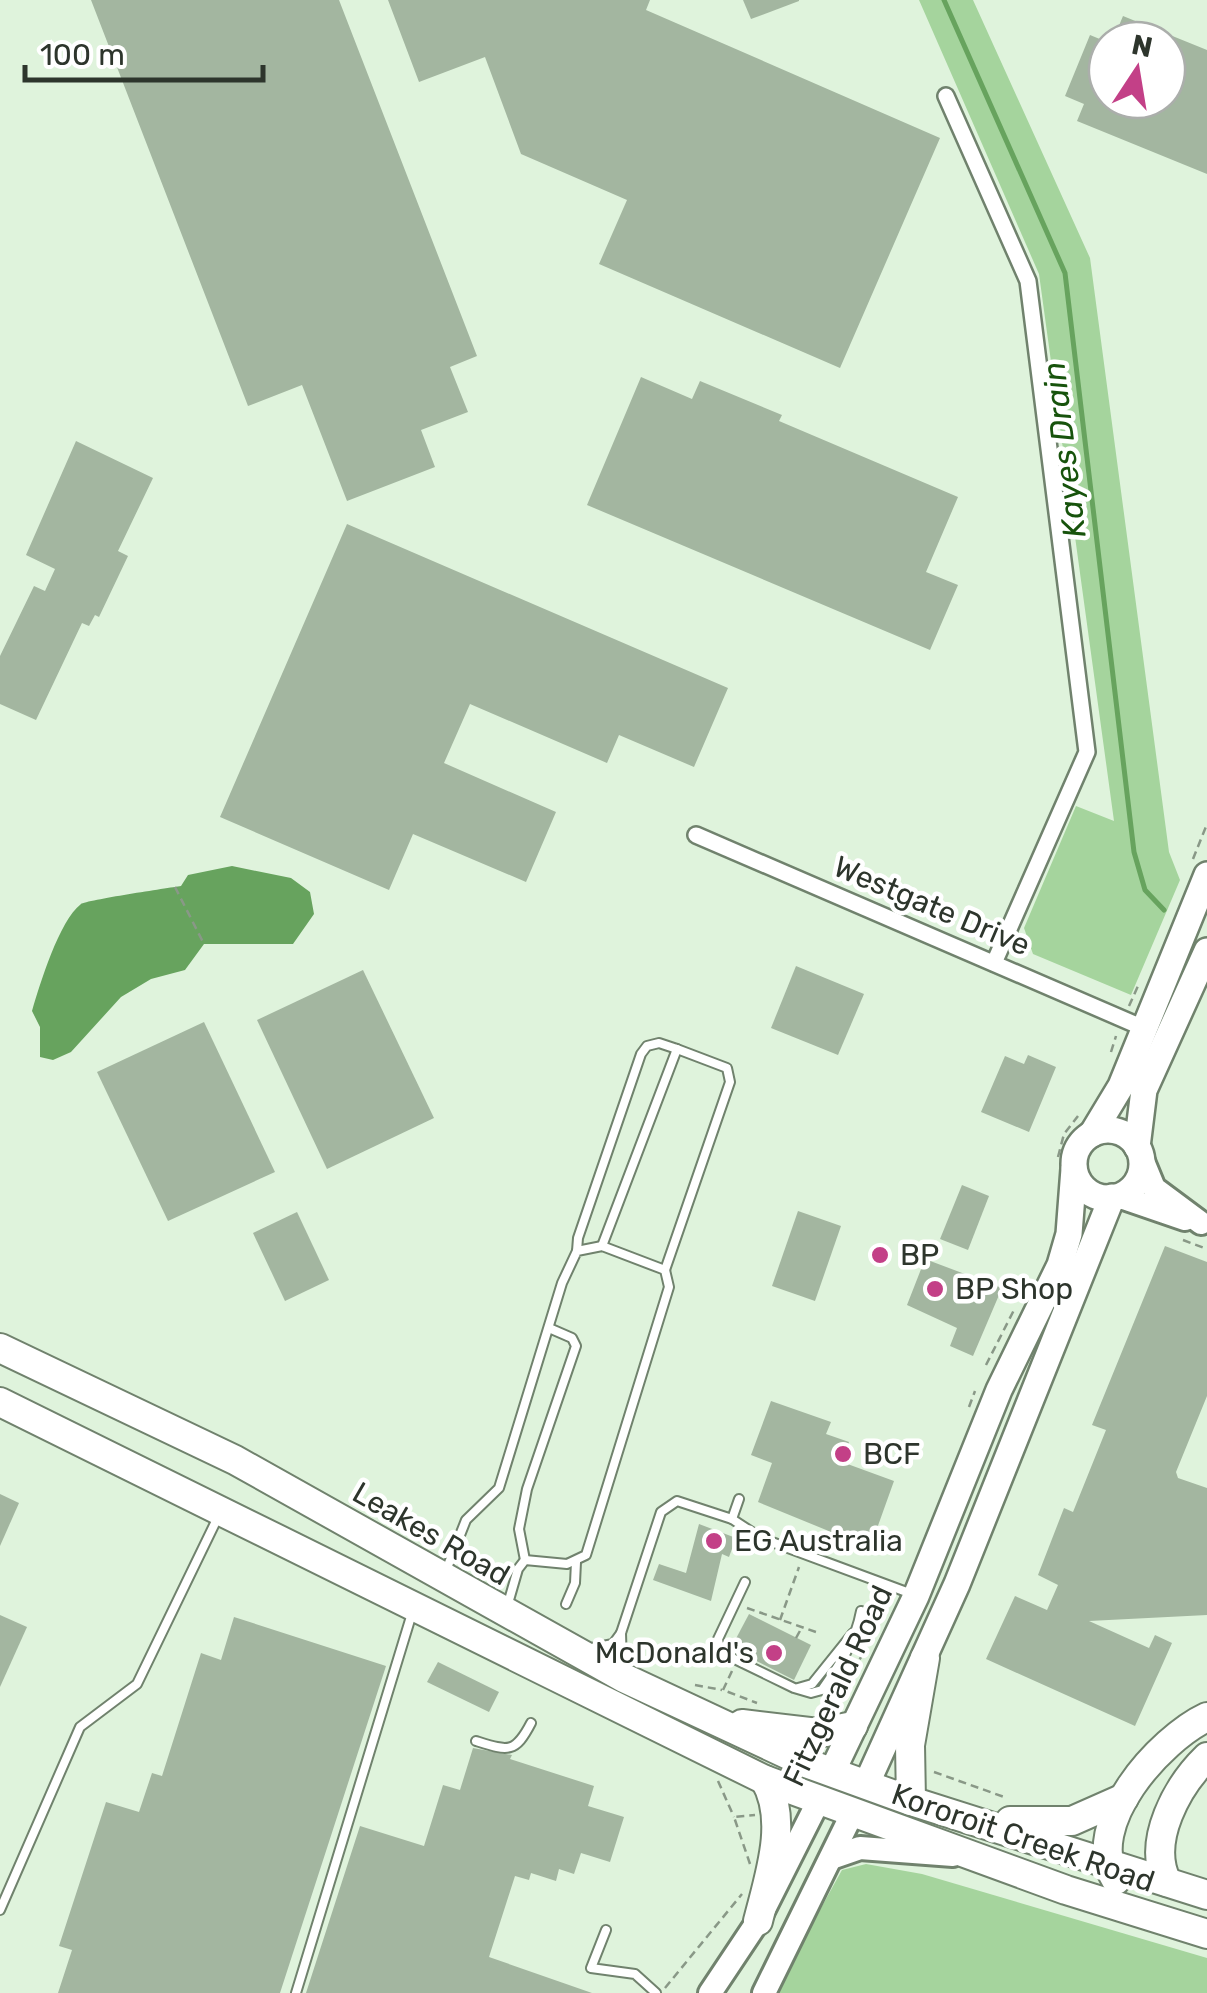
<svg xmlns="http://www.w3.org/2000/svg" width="1207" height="1993" font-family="Rubik,sans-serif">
<rect width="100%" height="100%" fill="#dff3dc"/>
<g fill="#a5d49d">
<polygon points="919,0 973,0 1090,258 1169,852 1180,880 1131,995 1033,954 1024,928 1076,806 1114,821 1039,274"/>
<polygon points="866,1864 922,1874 1207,1958 1207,1993 774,1993 842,1870"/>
</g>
<path fill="#67a35e" d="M232 866 291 878 310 892 314 914 293 944H204L185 970 151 979 121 997 71 1052 53 1060 40 1057V1027L32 1011C40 984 59 921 81 904 87 900 168 888 181 886L188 875Z"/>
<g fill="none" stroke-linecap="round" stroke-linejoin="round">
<polyline stroke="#67a35e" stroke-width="5" points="944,0 1065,273 1134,852 1145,890 1164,910"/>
</g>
<g fill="#a3b6a0">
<polygon points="91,0 339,0 477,356 450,367 468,412 421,430 435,467 347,501 302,385 248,406"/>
<polygon points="388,0 650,0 646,10 940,138 840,368 599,264 627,200 521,154 485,57 419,82"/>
<polygon points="743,0 799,0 799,1 751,19"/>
<polygon points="1123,16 1207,50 1207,174 1077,121 1084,104 1065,96 1090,35 1107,42 1107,100 1167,100 1167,40 1113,40"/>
<polygon points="641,377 692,399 700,381 782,415 779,421 958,497 926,572 958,585 930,650 587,505"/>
<polygon points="76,441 153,478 118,551 128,556 99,617 95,615 89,626 82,623 36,720 0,704 0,656 34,586 45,591 55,569 26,555"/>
<polygon points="347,524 728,688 694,767 619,735 607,763 470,704 444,763 556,812 526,882 413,834 389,890 220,817"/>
<polygon points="796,966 864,994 838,1055 771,1028"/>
<polygon points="363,970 434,1118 327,1169 257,1020"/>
<polygon points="204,1022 275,1172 168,1221 97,1072"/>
<polygon points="1028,1055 1056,1067 1029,1132 981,1112 1005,1056 1024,1064"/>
<polygon points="962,1185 989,1196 968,1250 940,1239"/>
<polygon points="798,1211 841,1226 815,1301 772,1286"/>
<polygon points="297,1212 329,1280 285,1301 253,1233"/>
<polygon points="1165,1246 1207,1262 1207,1396 1176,1472 1178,1478 1207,1488 1207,1615 1089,1621 1149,1648 1155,1635 1172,1643 1135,1726 986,1659 1015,1596 1047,1610 1058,1585 1038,1575 1064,1508 1073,1512 1106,1430 1092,1425"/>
<polygon points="925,1259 1002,1288 973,1356 950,1346 957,1328 907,1305"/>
<polygon points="771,1401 831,1422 826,1434 849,1442 842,1462 894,1481 870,1548 758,1502 772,1463 751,1455"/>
<polygon points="0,1494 19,1503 0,1546"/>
<polygon points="699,1524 736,1538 729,1557 722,1554 711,1601 653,1580 659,1564 686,1573"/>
<polygon points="749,1614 811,1645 794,1680 731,1648"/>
<polygon points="0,1615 27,1627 0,1687"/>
<polygon points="234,1617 386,1666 280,1993 58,1993 72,1950 59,1946 106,1802 139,1812 152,1773 162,1776 201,1653 221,1660"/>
<polygon points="438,1662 499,1692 489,1712 427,1682"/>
<polygon points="473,1748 512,1755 510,1759 594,1786 588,1806 624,1817 610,1862 581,1853 574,1874 559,1869 556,1881 531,1873 529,1880 515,1876 489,1957 592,1993 306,1993 360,1826 424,1846 443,1785 460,1790"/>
</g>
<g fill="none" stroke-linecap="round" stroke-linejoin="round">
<defs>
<g id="lane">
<polyline points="602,1246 677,1049 727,1068 730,1082 665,1270"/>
<polyline points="577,1251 578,1238 641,1054 647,1046 659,1043 677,1049"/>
<polyline points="732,1519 739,1499"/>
<polyline points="525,1560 519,1529 527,1489 576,1346 572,1338 549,1328"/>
<polyline points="445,1573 466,1520 499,1488 562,1283 577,1251 602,1246 665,1270 669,1287 586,1555 567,1564 525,1560 518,1569 507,1607"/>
<path d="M745 1582 718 1639 720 1652 794 1688 811 1693 822 1690C840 1664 855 1643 861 1611"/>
<polyline points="566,1604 575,1583 576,1562"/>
<polyline points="592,1648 613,1644 621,1633"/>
<polyline points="622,1666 621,1633 661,1512 677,1501 732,1519 761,1538 912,1594"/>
<polyline points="798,1688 812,1684 853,1633"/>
<path d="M476 1741C508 1751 515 1754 531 1723"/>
<polyline points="0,1910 80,1727 137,1684 218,1517"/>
<polyline points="606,1930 591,1968 635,1974 656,1993"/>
<polyline points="296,1993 413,1610"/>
</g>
<g id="street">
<polyline points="946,96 1028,281 1087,752 994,963"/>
<polyline points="696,835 1146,1029"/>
</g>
<g id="secondary">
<polyline points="1140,1154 1154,1188 1201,1223"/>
<polyline points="1118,1196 1185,1219"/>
<polyline points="831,1858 860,1848 953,1855"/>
<polyline points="710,1993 758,1921 818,1802"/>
<polyline points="764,1993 852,1814"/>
</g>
<g id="primary">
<circle cx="1108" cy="1164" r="34"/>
<polyline points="1092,1134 1121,1086 1207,875"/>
<polyline points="1137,1147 1144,1090 1207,951"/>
<polyline points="832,1772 916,1596 999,1390 1060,1265 1069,1234 1074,1169"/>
<polyline points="866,1785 957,1584 1112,1197"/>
</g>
<g id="highway">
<polyline points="0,1348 235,1460 624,1678 806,1763 911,1801 1207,1895"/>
<polyline points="0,1402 765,1780 1066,1890 1207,1934"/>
<polyline points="742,1724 818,1733 853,1726"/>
<polyline points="911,1801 910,1745 925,1658"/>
<polyline points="1010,1821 1072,1821 1124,1798"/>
<path d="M1116 1880C1082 1825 1160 1739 1207 1717"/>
<path d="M1167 1882C1146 1841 1178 1785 1207 1757"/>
<path d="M758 1921C769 1877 789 1821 765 1780"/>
</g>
</defs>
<use href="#lane" stroke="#70826d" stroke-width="12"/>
<use href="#street" stroke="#70826d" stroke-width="20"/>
<use href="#secondary" stroke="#70826d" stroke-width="28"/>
<use href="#primary" stroke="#70826d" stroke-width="30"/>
<use href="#highway" stroke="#70826d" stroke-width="32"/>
<g stroke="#899887" stroke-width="2.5" stroke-dasharray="8 5" stroke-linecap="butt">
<polyline points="1193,859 1207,824"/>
<polyline points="175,887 204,944"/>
<polyline points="1129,1006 1138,986"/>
<polyline points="1111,1052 1116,1036"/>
<polyline points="1058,1157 1064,1134 1078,1116"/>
<polyline points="1183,1240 1207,1249"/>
<polyline points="986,1365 1014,1310"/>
<polyline points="969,1407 975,1391"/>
<polyline points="747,1608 816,1632"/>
<polyline points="780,1620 799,1567"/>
<polyline points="796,1638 801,1629"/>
<polyline points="732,1671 723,1690 757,1703"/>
<polyline points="695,1685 722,1690"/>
<polyline points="837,1691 864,1653"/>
<polyline points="934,1772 1007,1798"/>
<polyline points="718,1781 734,1817"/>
<polyline points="750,1864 734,1817 755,1815"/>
<polyline points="665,1988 742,1894"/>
</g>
<use href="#lane" stroke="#fff" stroke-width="8"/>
<use href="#street" stroke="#fff" stroke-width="15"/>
<use href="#secondary" stroke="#fff" stroke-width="22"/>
<use href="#primary" stroke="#fff" stroke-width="25"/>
<use href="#highway" stroke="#fff" stroke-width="28"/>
</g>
<g fill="#c34087" stroke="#fff" stroke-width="4">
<circle cx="880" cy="1255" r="10"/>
<circle cx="935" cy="1289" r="10"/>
<circle cx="843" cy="1454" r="10"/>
<circle cx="714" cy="1541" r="10"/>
<circle cx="774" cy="1653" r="10"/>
</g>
<g text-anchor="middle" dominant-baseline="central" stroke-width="9" stroke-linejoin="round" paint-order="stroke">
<g font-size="30" fill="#2d352c" stroke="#fff">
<text transform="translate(932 906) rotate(23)">Westgate Drive</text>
<text transform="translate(431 1534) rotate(30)">Leakes Road</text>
<text transform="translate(838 1686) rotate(-65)">Fitzgerald Road</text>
<text transform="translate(1023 1838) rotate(19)">Kororoit Creek Road</text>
</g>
<g font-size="30" fill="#2d352c" stroke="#fff" text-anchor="start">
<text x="900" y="1255">BP</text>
<text x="955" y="1289">BP Shop</text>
<text x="863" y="1454">BCF</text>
<text x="734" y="1541">EG Australia</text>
<text x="754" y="1653" text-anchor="end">McDonald's</text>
</g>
<g font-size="32" font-style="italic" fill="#17530c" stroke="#fff">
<text transform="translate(1064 450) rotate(-97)">Kayes Drain</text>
</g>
</g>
<g transform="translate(1137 70) rotate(12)"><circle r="48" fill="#ffffff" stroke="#abaeab" stroke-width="2.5"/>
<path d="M0-8L18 38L0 25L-18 38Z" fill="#c34087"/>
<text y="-15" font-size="28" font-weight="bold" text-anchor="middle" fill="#2d352c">N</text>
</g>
<path d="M25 65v15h238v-15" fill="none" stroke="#2d352c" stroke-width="5"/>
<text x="40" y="65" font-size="30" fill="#2d352c" stroke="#ffffff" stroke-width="8" paint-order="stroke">100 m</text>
</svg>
